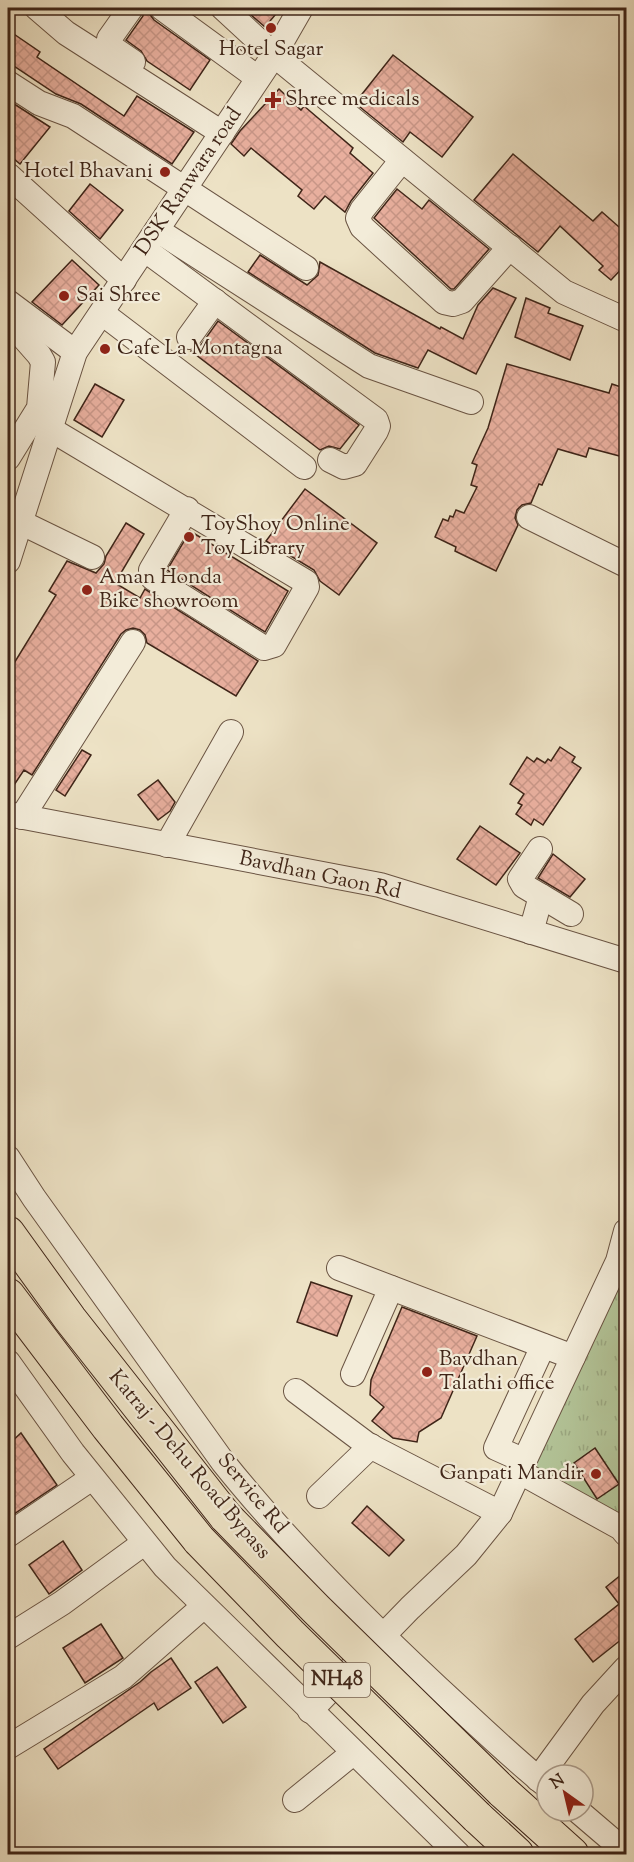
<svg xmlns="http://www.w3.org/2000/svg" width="634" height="1862" font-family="'Sorts Mill Goudy',serif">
<defs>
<pattern id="grass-tufts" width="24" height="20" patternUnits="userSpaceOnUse" patternTransform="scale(1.5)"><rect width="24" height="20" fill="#b3c498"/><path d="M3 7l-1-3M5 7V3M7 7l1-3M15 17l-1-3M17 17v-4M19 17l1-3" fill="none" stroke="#9ba882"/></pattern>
<pattern id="building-cross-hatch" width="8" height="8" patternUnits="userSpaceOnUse" patternTransform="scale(1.5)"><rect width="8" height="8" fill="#e8af9e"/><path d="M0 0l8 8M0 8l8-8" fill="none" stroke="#c89687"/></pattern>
</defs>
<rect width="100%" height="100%" fill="#ede2c5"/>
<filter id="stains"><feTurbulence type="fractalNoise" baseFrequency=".00333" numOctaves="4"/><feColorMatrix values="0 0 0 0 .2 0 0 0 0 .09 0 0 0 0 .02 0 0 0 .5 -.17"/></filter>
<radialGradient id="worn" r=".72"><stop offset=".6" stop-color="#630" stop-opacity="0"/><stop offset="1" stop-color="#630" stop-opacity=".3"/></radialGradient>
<polygon fill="url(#grass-tufts)" stroke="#797458" stroke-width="1.5" points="626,1247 626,1535 520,1472"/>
<g fill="url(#building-cross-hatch)" stroke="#3f2518" stroke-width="1.5">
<polygon points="145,8 154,20 210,60 190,90 147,61 141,51 126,40 143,16"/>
<polygon points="243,8 281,8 265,27"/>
<polygon points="8,30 40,52 37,57 124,116 137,96 194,132 172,164 81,104 56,94 8,62"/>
<polygon points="393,55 473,117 442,157 410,132 403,142 355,103"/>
<polygon points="279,89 301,110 304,106 353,148 350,153 373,173 351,201 345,212 325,196 314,209 298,196 302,190 251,148 244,156 231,144 240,131"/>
<polygon points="8,100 50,127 20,164 8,154"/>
<polygon points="513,154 593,221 602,212 627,234 627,263 611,280 599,270 603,266 560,226 538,252 474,200"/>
<polygon points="90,184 123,210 100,239 69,211"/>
<polygon points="397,189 422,209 429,200 489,249 454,289 451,289 374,218"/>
<polygon points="260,255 307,285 318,275 320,262 440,329 441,327 463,339 478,305 493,288 516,298 476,374 428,350 418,368 375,353 248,272"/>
<polygon points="72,260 99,285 62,325 32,302"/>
<polygon points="526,298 550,308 548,313 583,326 570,360 515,337"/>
<polygon points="218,321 359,425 340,449 329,446 320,450 191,351 201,345"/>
<polygon points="507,364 609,393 612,384 627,389 627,458 589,448 586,457 558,449 542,485 539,484 531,503 522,505 517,510 515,518 518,525 496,571 455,551 456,547 435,537 443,519 448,521 450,516 453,517 456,510 464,513 477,487 471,485 477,465 472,463 488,428"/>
<polygon points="95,384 124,400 102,437 74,420"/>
<polygon points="305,489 377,543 339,595 320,581 314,570 266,541"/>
<polygon points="126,523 144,534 115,583 140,598 145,589 258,661 236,696 147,643 145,635 140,630 133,628 126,630 121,634 32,775 24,770 8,794 8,673 56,595 49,591 67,561 96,573 104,564 106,556"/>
<polygon points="190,531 288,591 265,632 167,570"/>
<polygon points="560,747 575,757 572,762 581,768 543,825 534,819 531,825 516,814 522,805 518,803 524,794 510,784 527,757 534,762 537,758 545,763 548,759 551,761"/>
<polygon points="82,750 91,755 65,796 56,790"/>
<polygon points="158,780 175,802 170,811 158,820 138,795"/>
<polygon points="480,826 520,853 496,885 457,859"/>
<polygon points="553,854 585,879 570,897 538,878"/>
<polygon points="311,1282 352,1296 337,1336 297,1322"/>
<polygon points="402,1307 477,1336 441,1418 419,1432 417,1442 393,1438 372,1421 384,1407 370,1395 371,1380"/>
<polygon points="21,1433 57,1485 8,1518 8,1445"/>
<polygon points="595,1448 619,1484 597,1499 574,1463"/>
<polygon points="367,1506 404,1540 389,1556 352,1523"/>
<polygon points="63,1541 82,1570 49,1594 29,1565"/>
<polygon points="627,1570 627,1635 593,1662 575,1639 619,1604 606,1587"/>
<polygon points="101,1624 123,1658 85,1683 63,1648"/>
<polygon points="171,1658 191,1688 158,1710 154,1703 58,1769 44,1749 140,1682 151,1672"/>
<polygon points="217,1667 246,1707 223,1723 195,1682"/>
</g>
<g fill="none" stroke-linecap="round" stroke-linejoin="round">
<defs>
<g id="minor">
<polyline points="37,8 66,33 222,133"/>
<polyline points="131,8 109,39 111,47 133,62"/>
<polyline points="162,8 258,78"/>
<polyline points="223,8 274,55 564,292 626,320"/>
<polyline points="8,83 39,103 73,116 306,268"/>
<polyline points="402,160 362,210 358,218 362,227 444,302 453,304 462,301 510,247"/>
<polyline points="8,175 124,280"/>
<polyline points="157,230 369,366 471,402"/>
<polyline points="144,249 376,420 378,426 376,431 355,464 344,467 330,460"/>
<polyline points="8,302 75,352"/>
<polyline points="102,313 304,467"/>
<polyline points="8,327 17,330 39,355 43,362 39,408 8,458"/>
<polyline points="189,337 215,301"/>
<polyline points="50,429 306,582 307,587 274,645 264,648 153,578 151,570 187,509"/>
<polyline points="529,517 626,565"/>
<polyline points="20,522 92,557"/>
<polyline points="8,561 75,352 274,55 301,8"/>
<polyline points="8,814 380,885 626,961"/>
<polyline points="22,817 133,642"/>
<polyline points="167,845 231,732"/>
<polyline points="541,896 571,914"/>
<polyline points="531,932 541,896 524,886 520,879 540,849"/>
<path d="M8 1158 34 1198 223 1462C288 1543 362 1617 438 1688 474 1721 509 1755 547 1786"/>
<polyline points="339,1268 573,1357"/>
<polyline points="8,1362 73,1453 165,1567 458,1854"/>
<polyline points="353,1374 391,1288"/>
<polyline points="296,1391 368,1445 500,1513"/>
<polyline points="525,1461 496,1448 543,1346"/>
<polyline points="520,1472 621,1528 626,1534"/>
<polyline points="319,1496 371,1446"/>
<polyline points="8,1535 92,1478"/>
<polyline points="8,1637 62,1603 144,1543"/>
<polyline points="310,1711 410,1608 466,1555 500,1513 618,1261 626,1231"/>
<polyline points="8,1747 123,1677 204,1606"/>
<polyline points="538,1779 593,1704 626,1668"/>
<polyline points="295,1800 353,1753"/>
<polyline points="578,1811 626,1852"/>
</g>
<g id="highway">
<polyline points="8,1233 70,1319 226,1517"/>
<polyline points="8,1295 108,1427 199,1540"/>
<polyline points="502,1791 572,1854"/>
<polyline points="477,1817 517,1854"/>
</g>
</defs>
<use href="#minor" stroke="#6a5443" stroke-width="26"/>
<use href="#highway" stroke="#3f2518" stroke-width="35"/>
<use href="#minor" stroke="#f3ecd9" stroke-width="24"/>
<use href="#highway" stroke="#ede2c5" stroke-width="33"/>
<defs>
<g id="highway-bridge">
<polyline points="226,1517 316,1609 502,1791"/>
<polyline points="199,1540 290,1634 477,1817"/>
</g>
</defs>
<use href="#highway-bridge" stroke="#3f2518" stroke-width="35" stroke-linecap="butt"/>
<use href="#highway-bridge" stroke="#ede2c5" stroke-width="33"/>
</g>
<g fill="#8f2418" stroke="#f3ecd9" stroke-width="2">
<circle cx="271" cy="28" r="6"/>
<path d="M270 91h6v6h6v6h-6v6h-6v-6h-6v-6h6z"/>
<circle cx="165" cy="172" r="6"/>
<circle cx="64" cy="296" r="6"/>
<circle cx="105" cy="349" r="6"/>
<circle cx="189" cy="537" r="6"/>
<circle cx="87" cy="590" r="6"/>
<circle cx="427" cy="1372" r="6"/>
<circle cx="596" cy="1474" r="6"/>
</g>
<g text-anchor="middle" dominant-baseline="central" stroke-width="4.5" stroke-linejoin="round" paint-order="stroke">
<rect fill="#f3ecd9" stroke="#756152" stroke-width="1.5" x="304" y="1663" width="66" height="34" rx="4.5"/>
<g font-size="20" font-weight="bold" fill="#3f2518">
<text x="337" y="1680">NH48</text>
</g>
<g font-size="21" fill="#3f2518" stroke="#f3ecd9" text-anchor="start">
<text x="271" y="50" text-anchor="middle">Hotel Sagar</text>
<text x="285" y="100">Shree medicals</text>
<text x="153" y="172" text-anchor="end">Hotel Bhavani</text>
<text x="76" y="296">Sai Shree</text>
<text x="117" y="349">Cafe La Montagna</text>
<text x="201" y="525">ToyShoy Online<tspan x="201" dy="24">Toy Library</tspan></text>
<text x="99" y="578">Aman Honda<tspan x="99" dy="24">Bike showroom</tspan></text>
<text x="439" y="1360">Bavdhan<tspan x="439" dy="24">Talathi office</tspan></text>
<text x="584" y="1474" text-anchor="end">Ganpati Mandir</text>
</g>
<g font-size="21" fill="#3f2518" stroke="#f3ecd9">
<text transform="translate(189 182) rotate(-56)">DSK Ranwara road</text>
<text transform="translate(320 876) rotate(12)">Bavdhan Gaon Rd</text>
<text transform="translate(189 1465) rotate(50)">Katraj - Dehu Road Bypass</text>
<text transform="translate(252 1494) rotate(50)">Service Rd</text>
</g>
</g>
<rect width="634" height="1862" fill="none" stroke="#ede2c5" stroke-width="30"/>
<rect x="9" y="9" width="616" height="1844" fill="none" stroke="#3f2518" stroke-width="3"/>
<rect x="15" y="15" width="604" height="1832" fill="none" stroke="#3f2518" stroke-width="1.5"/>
<g transform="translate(565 1793) rotate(326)"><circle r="28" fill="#f3ecd9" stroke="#ab9c8c" stroke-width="1.5"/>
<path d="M0-4.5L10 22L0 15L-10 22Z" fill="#8f2418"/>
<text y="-9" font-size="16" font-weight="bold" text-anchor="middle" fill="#3f2518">N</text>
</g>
<rect width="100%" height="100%" filter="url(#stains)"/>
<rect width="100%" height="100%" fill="url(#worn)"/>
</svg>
